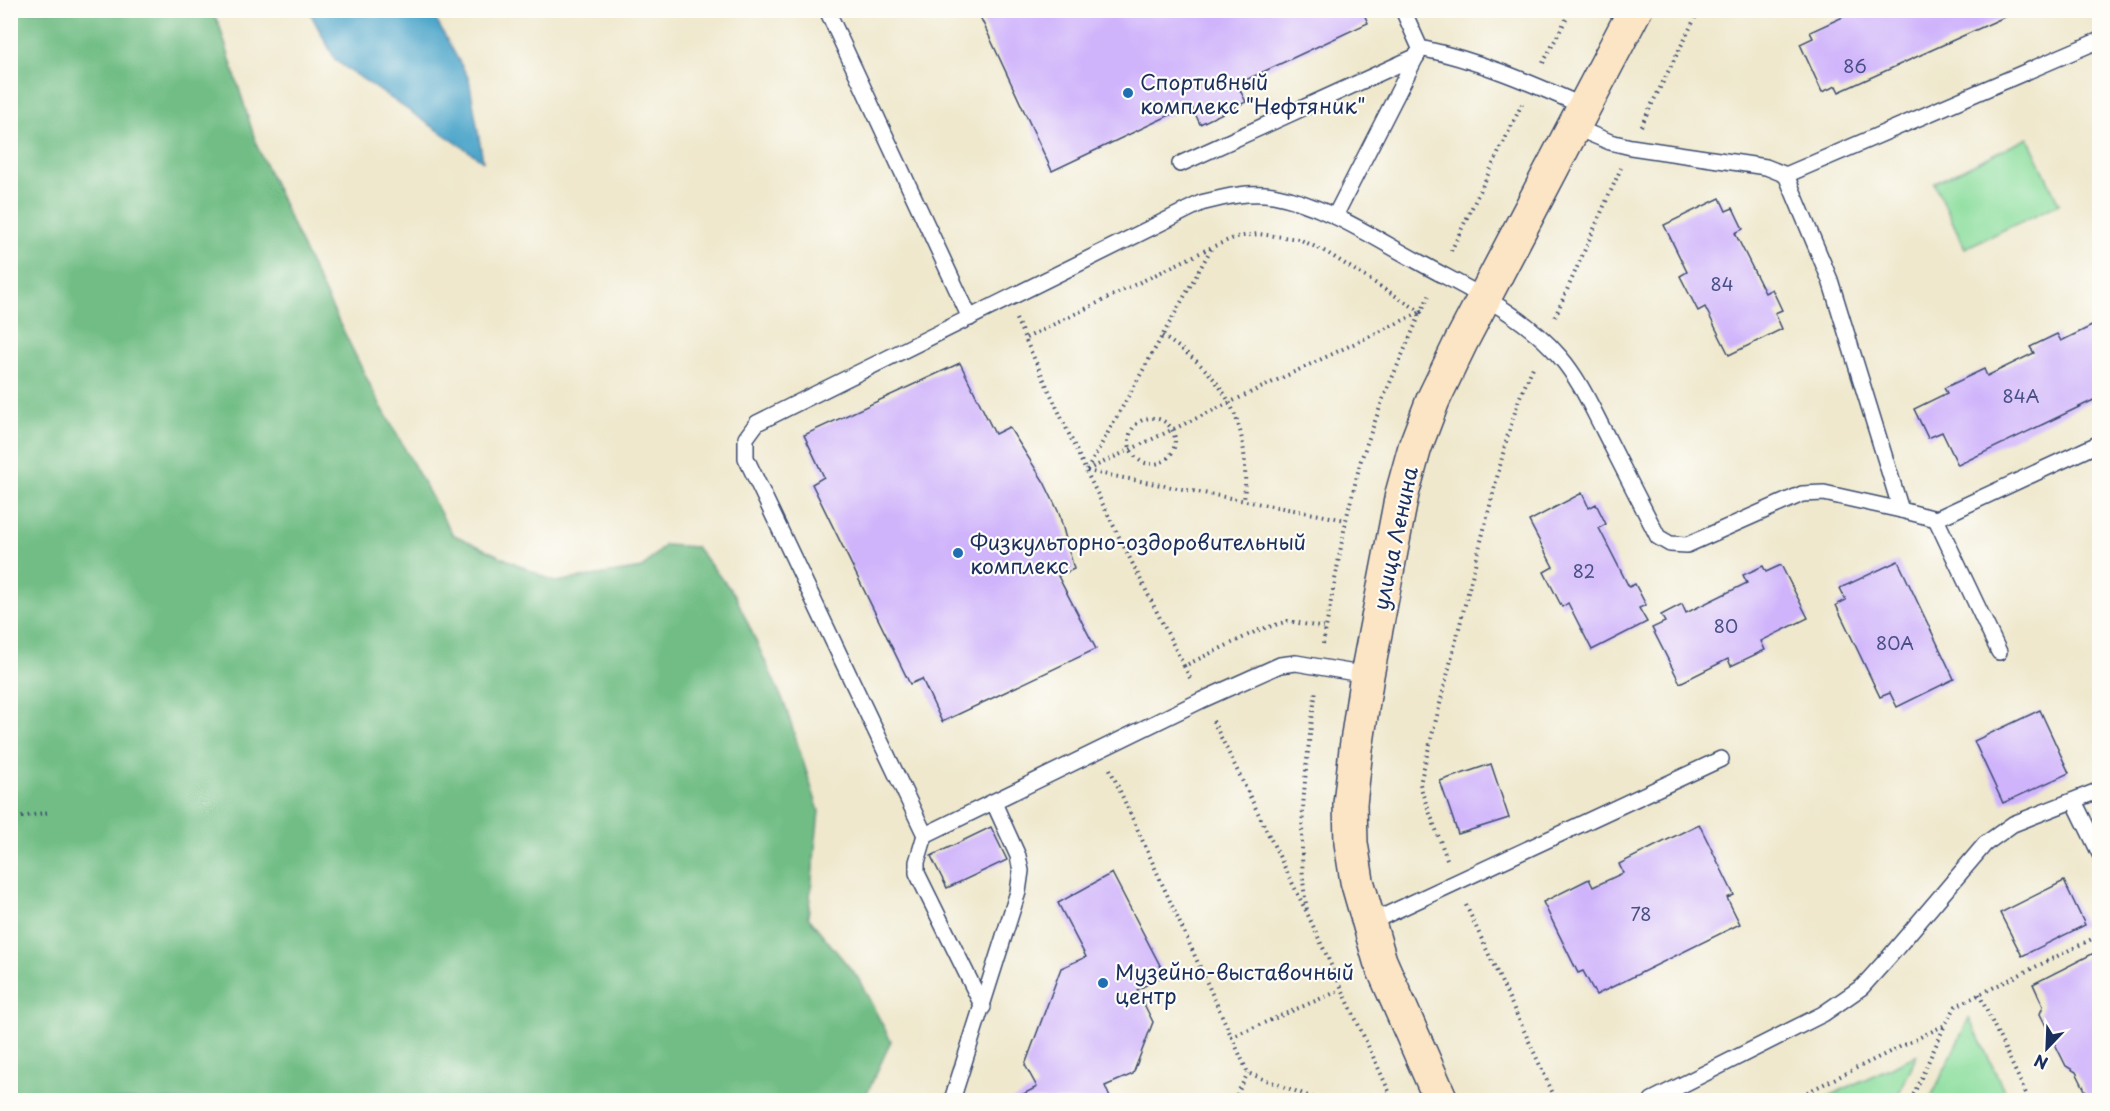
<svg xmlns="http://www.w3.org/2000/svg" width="2110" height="1111" font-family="'Playpen Sans',sans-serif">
<rect width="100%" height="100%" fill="#fdfcf7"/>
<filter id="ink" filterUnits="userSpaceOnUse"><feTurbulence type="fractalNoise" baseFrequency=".0167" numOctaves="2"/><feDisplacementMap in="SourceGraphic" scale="12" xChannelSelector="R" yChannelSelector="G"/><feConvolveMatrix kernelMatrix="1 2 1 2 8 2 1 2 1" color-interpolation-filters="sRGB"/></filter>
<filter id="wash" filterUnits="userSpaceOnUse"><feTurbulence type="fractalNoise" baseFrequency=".008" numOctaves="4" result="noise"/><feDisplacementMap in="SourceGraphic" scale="24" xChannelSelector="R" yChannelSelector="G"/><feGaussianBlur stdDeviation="1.35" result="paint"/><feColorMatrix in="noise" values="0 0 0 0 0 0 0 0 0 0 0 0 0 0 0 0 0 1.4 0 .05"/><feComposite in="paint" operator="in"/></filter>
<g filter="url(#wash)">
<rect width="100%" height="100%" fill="#efe8cd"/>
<g fill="#8cde9e" stroke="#54867e" stroke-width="1.5">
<polygon points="2028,138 2059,204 1965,248 1934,183"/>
<polygon points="1969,1018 2009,1100 1930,1100"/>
<polygon points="1917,1055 1896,1100 1820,1100"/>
</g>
<polygon fill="#71bd85" stroke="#467672" stroke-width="1.5" points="10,11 211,11 219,24 257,146 309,261 375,395 452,534 555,582 642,568 665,545 696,547 735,595 785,705 819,811 808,917 858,978 891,1041 864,1100 11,1100"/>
<polygon fill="#4da6ca" stroke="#346a94" stroke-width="1.5" points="309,11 431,11 469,79 483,161 336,61"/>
<g id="blocks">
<g fill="#cfb3fb">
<polygon points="977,10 1362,10 1368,23 1237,84 1246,102 1200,124 1191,105 1052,171"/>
<polygon points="1858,10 2020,10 1839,92 1836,86 1822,92 1800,44 1813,38 1810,32"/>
<polygon points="1720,198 1726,211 1733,208 1743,229 1735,233 1765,293 1772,289 1782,310 1775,313 1782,329 1729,355 1705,307 1698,311 1680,276 1687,272 1664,225"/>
<polygon points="2100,322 2100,397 1958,465 1942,432 1928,438 1914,409 1947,393 1944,388 1984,369 1987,376 2034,353 2030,347 2057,334 2061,341"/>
<polygon points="960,363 995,434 1009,427 1044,482 1059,513 1074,569 1058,576 1096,649 942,722 922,679 910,684 812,484 824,477 804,435"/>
<polygon points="1582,493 1589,508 1596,504 1606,524 1599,528 1629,587 1635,584 1646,605 1639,608 1647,622 1592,650 1568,603 1562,607 1544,572 1553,567 1529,521"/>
<polygon points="1898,561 1954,679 1897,707 1890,693 1880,697 1836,605 1846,600 1840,588"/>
<polygon points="1781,565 1808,618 1761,641 1765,650 1731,666 1728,659 1680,683 1652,628 1665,622 1661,615 1682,604 1686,613 1747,583 1743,575 1763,566 1766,572"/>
<polygon points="2040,710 2069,773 2003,803 1974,741"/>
<polygon points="1491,764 1509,818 1458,834 1440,781"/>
<polygon points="1699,824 1734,895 1727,898 1740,924 1596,995 1583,971 1578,973 1543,902 1589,879 1593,887 1623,873 1619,864"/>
<polygon points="991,827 1007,860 947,888 931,856"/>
<polygon points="1112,873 1165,975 1137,990 1153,1022 1133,1074 1105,1086 1111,1100 1012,1100 1037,1087 1025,1065 1061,968 1086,957 1058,903"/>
<polygon points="2064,881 2085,925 2022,956 2000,913"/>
<polygon points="2094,953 2100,966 2100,1100 2090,1100 2076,1072 2066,1066 2040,1014 2043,1006 2033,984"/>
</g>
</g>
</g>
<g filter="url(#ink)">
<use href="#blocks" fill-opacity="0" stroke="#3b4b6f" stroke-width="1.5"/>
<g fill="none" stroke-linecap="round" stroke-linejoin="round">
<defs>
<g id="lane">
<polyline points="827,10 970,318"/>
<path d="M1403 10 1420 48C1478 60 1531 83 1585 107"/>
<polyline points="1574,127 1610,142 1631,147 1766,167 1786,175 2100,40"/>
<polyline points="1180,164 1417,56"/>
<polyline points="1335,216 1418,53"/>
<polyline points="1901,510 1936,519 2100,443"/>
<polyline points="1936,519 1999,652"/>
<path d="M1367 675 1296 663 1280 665 1202 700 925 835 746 458V438L757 423 1201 203C1225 197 1248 191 1273 195 1325 205 1371 236 1417 261 1467 289 1523 313 1560 357 1579 379 1591 406 1604 431 1622 466 1640 502 1658 537L1670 544 1687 545 1802 494 1824 493 1901 510 1830 280 1786 175"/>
<polyline points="2074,801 2100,854"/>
<polyline points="925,835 917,862 917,873 983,1007"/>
<polyline points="1369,923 1721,759"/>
<polyline points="952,1100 1018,892 1021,871 1018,856 994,803"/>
<polyline points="1652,1100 1823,1014 1862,987 1889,957 1985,844 2013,824 2100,790"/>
</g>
<polyline id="secondary" points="1441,1100 1380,961 1357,881 1351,843 1350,804 1356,749 1367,675 1402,494 1415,447 1433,400 1461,342 1635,10"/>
</defs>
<use href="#lane" stroke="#3b4b6f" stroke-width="18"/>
<use href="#secondary" stroke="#3b4b6f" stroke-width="36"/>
<g stroke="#3b4b6f" stroke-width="4" stroke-dasharray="1.5 4.5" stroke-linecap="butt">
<polyline points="1543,63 1571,10"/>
<polyline points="1641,126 1699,10"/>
<polyline points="1451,251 1522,104"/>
<polyline points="1555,317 1621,168"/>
<polyline points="1016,319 1086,471 1184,666 1259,630 1288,621 1325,628"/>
<path d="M1162 336C1228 377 1251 423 1244 501"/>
<polyline points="1026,338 1212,247 1236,237 1259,234 1299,239 1326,252 1421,312 1429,296"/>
<circle cx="1152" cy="441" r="23"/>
<polyline points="1087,470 1421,312"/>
<polyline points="1087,470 1211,249"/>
<polyline points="1087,471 1346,520 1361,460 1383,399 1421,312"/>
<polyline points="1323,644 1346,520"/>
<polyline points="1184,666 1190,678"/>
<polyline points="1213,721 1308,915 1393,1100"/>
<polyline points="1110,769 1248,1073 1319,1100"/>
<polyline points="10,819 50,812"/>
<polyline points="1447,859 1423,795 1420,784 1422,775 1507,438 1519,399 1534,365"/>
<polyline points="1466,905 1556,1100"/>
<path d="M1307 909C1302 885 1302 860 1302 836 1303 786 1309 739 1316 690"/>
<polyline points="1979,994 2029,1100"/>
<polyline points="1231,1037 1341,990"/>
<polyline points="1234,1100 1248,1073"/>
<polyline points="1791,1100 1945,1025 1956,1006 2100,935"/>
<polyline points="1911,1100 1945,1025"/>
</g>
<use href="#lane" stroke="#fff" stroke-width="15"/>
<use href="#secondary" stroke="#fce5c4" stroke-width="33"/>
</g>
</g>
<g fill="#1f6fb2" stroke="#fdfcf7" stroke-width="2">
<circle cx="1128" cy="93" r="6"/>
<circle cx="958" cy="553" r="6"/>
<circle cx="1103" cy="983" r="6"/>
</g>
<g text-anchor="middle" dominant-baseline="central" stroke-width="4.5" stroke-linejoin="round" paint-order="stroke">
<g font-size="18" fill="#485085">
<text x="1855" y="65">86</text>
<text x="1722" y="283">84</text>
<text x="2021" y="395">84А</text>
<text x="1584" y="570">82</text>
<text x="1726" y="625">80</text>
<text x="1895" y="642">80А</text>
<text x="1641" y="913">78</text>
</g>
<g font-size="21" fill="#1b2f5e" stroke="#fdfcf7" text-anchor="start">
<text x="1140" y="81">Спортивный<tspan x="1140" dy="24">комплекс "Нефтяник"</tspan></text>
<text x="970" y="541">Физкульторно-оздоровительный<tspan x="970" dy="24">комплекс</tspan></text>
<text x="1115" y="971">Музейно-выставочный<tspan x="1115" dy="24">центр</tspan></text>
</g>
<g font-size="21" fill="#1b2f5e" stroke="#fdfcf7">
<text transform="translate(1394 538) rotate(-78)">улица Ленина</text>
</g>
</g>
<rect width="2110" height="1111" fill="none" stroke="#fdfcf7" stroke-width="36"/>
<g transform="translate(2047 1048) rotate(203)" stroke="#fdfcf7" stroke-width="4.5" paint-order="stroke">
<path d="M0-4.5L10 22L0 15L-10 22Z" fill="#1b2f5e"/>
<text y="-9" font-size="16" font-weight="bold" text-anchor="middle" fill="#1b2f5e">N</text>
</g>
</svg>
